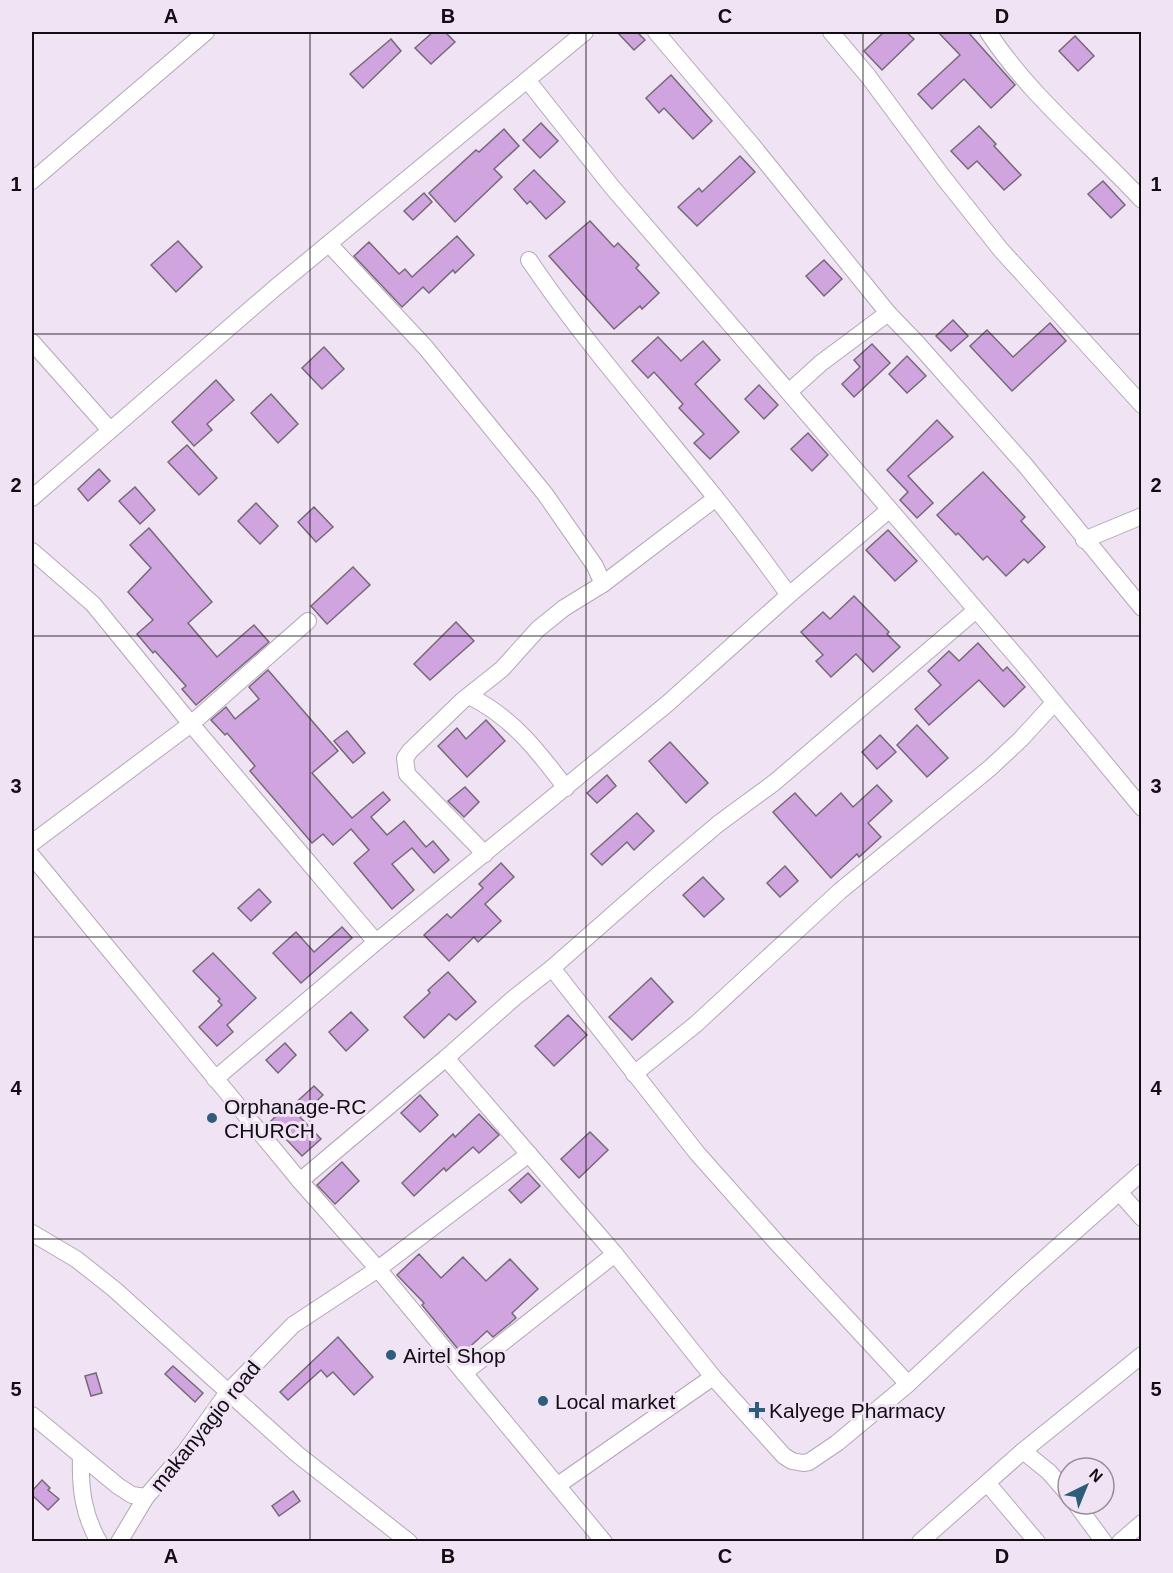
<svg xmlns="http://www.w3.org/2000/svg" width="1173" height="1573" font-family="Helvetica,sans-serif">
<rect width="100%" height="100%" fill="#f0e3f4"/>
<g fill="#d0a4de" stroke="#756a78" stroke-width="1.5">
<polygon points="433,32 445,32 455,42 431,64 415,48"/>
<polygon points="617,32 637,32 645,40 634,50"/>
<polygon points="884,32 906,32 914,39 882,70 864,51"/>
<polygon points="938,32 968,32 1015,85 991,108 964,79 932,109 918,94 960,55"/>
<polygon points="1075,36 1094,56 1078,71 1059,51"/>
<polygon points="391,39 401,51 363,88 350,74"/>
<polygon points="671,75 712,121 693,139 664,108 659,113 646,98"/>
<polygon points="541,123 558,141 540,158 523,140"/>
<polygon points="979,126 996,144 994,146 1021,175 1004,190 977,161 968,169 951,151"/>
<polygon points="504,129 519,146 494,169 502,177 455,222 429,193 476,150 479,152"/>
<polygon points="740,156 755,172 697,226 678,207 699,188 702,192"/>
<polygon points="534,170 565,202 546,219 530,201 527,204 514,189"/>
<polygon points="1103,181 1125,205 1111,218 1088,194"/>
<polygon points="424,193 432,202 413,220 404,211"/>
<polygon points="590,221 614,247 618,243 639,265 636,268 659,293 642,309 640,306 614,329 549,256"/>
<polygon points="457,236 474,255 455,273 453,270 429,293 423,287 402,307 354,256 369,242 399,274 405,269 412,277"/>
<polygon points="178,241 202,267 176,292 151,265"/>
<polygon points="824,260 842,279 824,296 806,276"/>
<polygon points="953,320 968,336 951,351 936,336"/>
<polygon points="1050,323 1066,341 1012,391 970,346 987,330 1013,357"/>
<polygon points="658,337 681,361 703,341 720,360 695,384 739,432 710,459 694,443 704,434 679,408 683,404 654,372 648,378 632,361"/>
<polygon points="872,344 890,363 854,397 842,384 860,367 854,360"/>
<polygon points="324,347 344,369 322,389 302,368"/>
<polygon points="907,356 926,376 907,393 889,374"/>
<polygon points="216,380 234,400 207,424 212,430 194,446 172,422"/>
<polygon points="759,385 778,405 764,419 745,399"/>
<polygon points="271,394 298,424 278,443 251,413"/>
<polygon points="937,420 953,437 908,476 933,503 917,518 900,500 908,492 887,470"/>
<polygon points="808,433 828,455 812,471 791,449"/>
<polygon points="187,445 217,478 199,495 168,462"/>
<polygon points="99,469 110,481 88,501 78,489"/>
<polygon points="983,472 1025,517 1021,521 1045,547 1028,563 1024,559 1006,576 987,556 983,560 958,533 956,535 937,515"/>
<polygon points="135,487 155,510 140,524 119,501"/>
<polygon points="256,503 278,526 260,544 238,521"/>
<polygon points="314,507 333,527 316,542 298,522"/>
<polygon points="149,528 212,602 188,623 217,657 254,625 269,642 196,705 182,689 186,686 155,651 153,653 137,634 153,620 128,592 151,568 130,545"/>
<polygon points="888,530 917,561 895,581 866,550"/>
<polygon points="353,567 370,585 327,624 311,606"/>
<polygon points="854,596 889,632 887,634 900,647 873,672 856,654 831,677 816,661 823,655 801,632 823,612 830,619"/>
<polygon points="456,622 474,641 430,680 414,664"/>
<polygon points="978,643 1003,671 1007,667 1025,687 1004,707 979,680 929,725 915,709 941,685 928,671 949,651 959,661"/>
<polygon points="268,670 338,751 312,773 352,818 383,792 390,800 371,817 387,835 404,821 426,847 433,841 449,860 434,873 412,848 392,864 414,890 392,909 354,863 369,850 351,829 333,845 323,834 312,843 250,771 255,766 227,733 225,735 211,720 226,707 235,719 259,699 249,687"/>
<polygon points="486,720 505,741 467,777 438,746 457,728 466,739"/>
<polygon points="917,725 948,758 927,777 897,745"/>
<polygon points="347,731 365,753 353,763 334,741"/>
<polygon points="880,735 896,752 877,769 862,752"/>
<polygon points="670,742 708,783 686,803 649,761"/>
<polygon points="607,775 616,786 597,803 587,793"/>
<polygon points="877,785 892,801 868,823 881,837 859,857 857,854 831,878 773,812 795,793 816,816 841,793 853,807"/>
<polygon points="465,787 479,802 464,817 448,801"/>
<polygon points="637,813 654,831 634,850 627,842 602,865 591,854"/>
<polygon points="501,863 514,877 485,904 501,921 478,942 474,937 449,961 424,935 447,914 451,918 483,888 479,884"/>
<polygon points="785,866 798,881 780,897 767,883"/>
<polygon points="703,877 724,899 704,917 683,895"/>
<polygon points="259,889 271,902 251,921 238,908"/>
<polygon points="342,927 352,938 301,983 273,953 296,932 314,952"/>
<polygon points="213,953 256,998 227,1025 233,1032 217,1046 199,1027 222,1005 218,1001 220,999 193,971"/>
<polygon points="448,972 476,1002 456,1020 449,1014 424,1038 404,1017 430,993 428,990"/>
<polygon points="651,978 673,1002 632,1040 609,1017"/>
<polygon points="351,1012 368,1030 346,1051 329,1032"/>
<polygon points="568,1015 587,1035 554,1066 535,1046"/>
<polygon points="285,1043 296,1055 278,1073 266,1060"/>
<polygon points="314,1086 323,1095 300,1117 321,1139 302,1156 270,1122 288,1104 291,1107"/>
<polygon points="420,1095 438,1115 420,1132 401,1113"/>
<polygon points="479,1114 499,1135 479,1153 473,1147 446,1171 444,1168 414,1196 402,1183 453,1134 455,1137"/>
<polygon points="590,1132 608,1150 579,1178 561,1159"/>
<polygon points="342,1162 359,1181 335,1204 317,1185"/>
<polygon points="528,1173 540,1186 521,1203 509,1190"/>
<polygon points="419,1254 441,1278 463,1257 486,1281 510,1259 538,1289 512,1313 516,1318 509,1324 493,1337 487,1331 462,1354 422,1305 424,1303 397,1275"/>
<polygon points="338,1337 373,1377 354,1395 333,1372 327,1377 321,1370 288,1400 280,1392"/>
<polygon points="173,1366 203,1393 195,1402 165,1374"/>
<polygon points="96,1373 102,1393 91,1396 85,1376"/>
<polygon points="42,1480 50,1488 48,1490 59,1499 48,1510 32,1495 32,1491"/>
<polygon points="293,1491 300,1501 279,1516 272,1506"/>
</g>
<g fill="none" stroke-linecap="round" stroke-linejoin="round">
<defs>
<g id="minor">
<polyline points="656,32 752,145 888,313 916,342 1025,465 1142,608"/>
<polyline points="831,32 868,76 943,177 1001,250 1142,405"/>
<path d="M988 32C1029 95 1091 145 1142 200"/>
<polyline points="528,81 612,187 1022,663 1142,808"/>
<polyline points="32,181 206,32"/>
<polyline points="329,244 426,348 545,494 595,566 603,584"/>
<path d="M529 260C585 343 652 418 715 497 741 529 765 562 789 595"/>
<polyline points="32,342 110,430"/>
<polyline points="790,391 821,363 888,313"/>
<polyline points="32,498 275,288 585,32"/>
<polyline points="1084,540 1142,516"/>
<polyline points="32,551 93,604 191,724 376,942"/>
<path d="M469 696C512 717 538 751 566 788"/>
<polyline points="32,843 191,724 308,621"/>
<polyline points="485,854 407,774 405,758 410,751 463,700 502,669 538,629 564,608 603,584 716,498"/>
<polyline points="32,856 300,1181 378,1269 604,1542"/>
<polyline points="552,968 697,1153 777,1243 908,1384"/>
<polyline points="446,1058 615,1254 713,1377 784,1456 792,1461 803,1463 809,1462 837,1443 908,1384 1018,1282 1142,1172"/>
<polyline points="634,1074 696,1024 840,891 990,768 1021,739 1054,703"/>
<polyline points="215,1079 376,942 667,704 789,595 889,510"/>
<polyline points="300,1181 446,1058 514,998 552,968 659,874 718,824 775,782 976,610"/>
<polyline points="1120,1193 1142,1218"/>
<polyline points="32,1233 76,1259 114,1289 297,1454 409,1542"/>
<polyline points="464,1373 615,1254"/>
<polyline points="32,1415 118,1486 132,1495 146,1497 185,1452 228,1392 293,1325 378,1269 529,1154"/>
<polyline points="1023,1451 1049,1472 1068,1494"/>
<path d="M81 1457C80 1488 83 1514 99 1542"/>
<polyline points="988,1484 1037,1542"/>
<polyline points="558,1485 713,1377"/>
<polyline points="1076,1504 1104,1542"/>
<polyline points="119,1542 146,1497"/>
<polyline points="920,1542 1023,1451 1142,1355"/>
<polyline points="1120,1542 1142,1523"/>
</g>
</defs>
<use href="#minor" stroke="#b3a7b7" stroke-width="18"/>
<use href="#minor" stroke="#fff" stroke-width="16"/>
</g>
<path fill="none" stroke="#110d13" stroke-width="1.5" stroke-opacity="0.55" d="M310 32V1542M586 32V1542M863 32V1542M32 334H1142M32 636H1142M32 937H1142M32 1239H1142"/>
<g fill="#2e5c7b" stroke="#f0e3f4" stroke-width="2">
<circle cx="212" cy="1118" r="6"/>
<circle cx="391" cy="1355" r="6"/>
<circle cx="543" cy="1401" r="6"/>
<path d="M754 1401h6v6h6v6h-6v6h-6v-6h-6v-6h6z"/>
</g>
<g text-anchor="middle" dominant-baseline="central" stroke-width="6" stroke-linejoin="round" paint-order="stroke">
<g font-size="21" fill="#110d13" stroke="#f0e3f4" text-anchor="start">
<text x="224" y="1106">Orphanage-RC<tspan x="224" dy="24">CHURCH</tspan></text>
<text x="403" y="1355">Airtel Shop</text>
<text x="555" y="1401">Local market</text>
<text x="769" y="1410">Kalyege Pharmacy</text>
</g>
<g font-size="21" fill="#110d13" stroke="#f0e3f4">
<text transform="translate(205 1426) rotate(-51)">makanyagio road</text>
</g>
</g>
<rect width="1173" height="1573" fill="none" stroke="#f0e3f4" stroke-width="66"/>
<g transform="translate(1086 1486) rotate(43)"><circle r="28" fill="#f0e3f4" stroke="#978d9a" stroke-width="1.5"/>
<path d="M0-4.5L10 22L0 15L-10 22Z" fill="#2e5c7b"/>
<text y="-9" font-size="16" font-weight="bold" text-anchor="middle" fill="#110d13">N</text>
</g>
<rect x="33" y="33" width="1107" height="1507" fill="none" stroke="#110d13" stroke-width="2"/>
<g font-size="20" text-anchor="middle" font-weight="bold" fill="#110d13">
<text x="171" y="23">A</text>
<text x="448" y="23">B</text>
<text x="725" y="23">C</text>
<text x="1002" y="23">D</text>
<text x="16" y="191">1</text>
<text x="1156" y="191">1</text>
<text x="16" y="492">2</text>
<text x="1156" y="492">2</text>
<text x="16" y="793">3</text>
<text x="1156" y="793">3</text>
<text x="16" y="1095">4</text>
<text x="1156" y="1095">4</text>
<text x="16" y="1396">5</text>
<text x="1156" y="1396">5</text>
<text x="171" y="1563">A</text>
<text x="448" y="1563">B</text>
<text x="725" y="1563">C</text>
<text x="1002" y="1563">D</text>
</g>
</svg>
